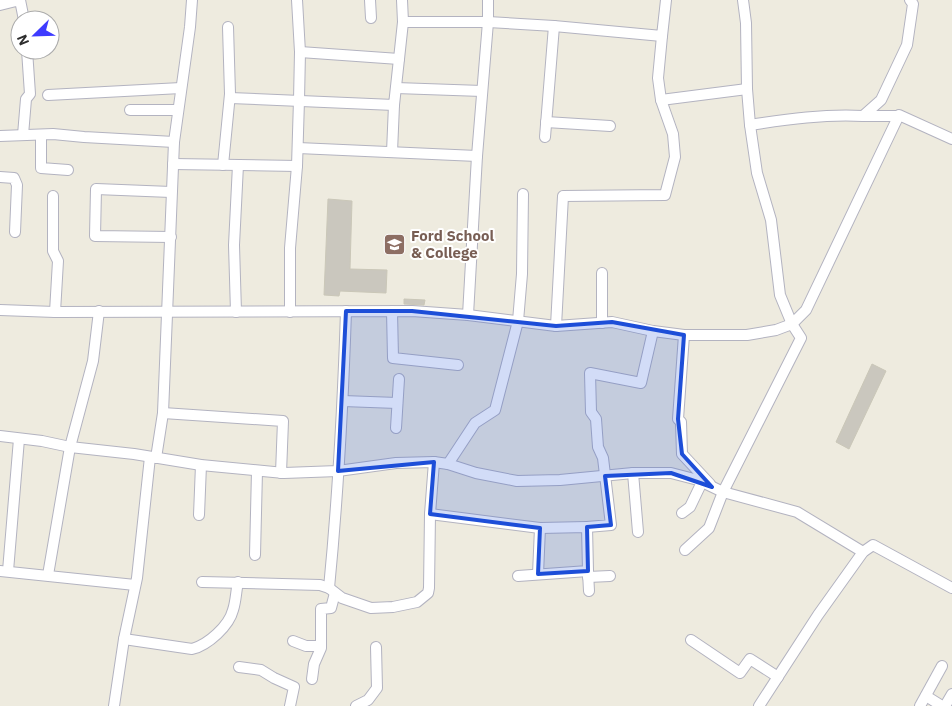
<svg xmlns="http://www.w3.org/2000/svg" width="952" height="706" font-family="'IBM Plex Sans',sans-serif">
<rect width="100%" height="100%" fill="#eeebdf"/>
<g fill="#cac7be" stroke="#cac7b8">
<polygon points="328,199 352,201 350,269 387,270 386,293 340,291 339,296 324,295"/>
<polygon points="404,299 425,300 424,305 404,304"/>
<polygon points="872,364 886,371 849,449 836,442"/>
</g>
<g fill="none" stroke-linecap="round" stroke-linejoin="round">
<defs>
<g id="minor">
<polyline points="370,0 371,18"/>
<polyline points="0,5 20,0 24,20"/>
<polyline points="403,22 488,22 554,26 662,36 666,0"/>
<polyline points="300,52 399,59"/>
<polyline points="396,88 482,91"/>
<polyline points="48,95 181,88"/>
<polyline points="230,98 394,105 403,22 402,0"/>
<polyline points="661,100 747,89"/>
<polyline points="130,110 178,110"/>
<polyline points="863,116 899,116"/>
<polyline points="546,122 610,126"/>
<path d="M750 125C788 119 825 114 863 116L881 100 907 45 913 4 910 0"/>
<polyline points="23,135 26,99 30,94 27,50"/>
<polyline points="41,135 41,168 68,170"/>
<polyline points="0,136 53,134 84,137 174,142"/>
<polyline points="545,137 554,26"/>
<polyline points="298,148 477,156"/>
<polyline points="392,152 394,105"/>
<polyline points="173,164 297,166"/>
<polyline points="223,165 230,94 228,27"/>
<polyline points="0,177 14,178 17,185 15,232"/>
<polyline points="53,196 53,251 58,261 55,312"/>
<polyline points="171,237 95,236 96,189 171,192"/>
<polyline points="602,273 602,323"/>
<polyline points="0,310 55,312 412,311 468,315 556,326 612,322 653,331 684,335 747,335 776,330 792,324 806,310 899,115 952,139"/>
<polyline points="392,311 393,358 458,365"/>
<polyline points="236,312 234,245 238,165"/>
<polyline points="290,312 290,248 297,166 299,100 300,52 297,0"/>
<polyline points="468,315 477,156 488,22 488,0"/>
<polyline points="556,326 563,196 665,195 675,157 673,134 661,100 658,78 662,36"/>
<polyline points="684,335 678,419 681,422 682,454 710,484"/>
<polyline points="343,401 397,403"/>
<polyline points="163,413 283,421 281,473"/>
<polyline points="396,428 399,379"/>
<polyline points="0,436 42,441 70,447 134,454 201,465 284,473 338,471 396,463 434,462 448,464 476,473 517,481 560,480 633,473 671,473 698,480 723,492 797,512 863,552"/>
<polyline points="156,458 163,413 174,142 190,27 192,0"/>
<polyline points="448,464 475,423 495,410 518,321 522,274 523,194"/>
<polyline points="633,473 638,532"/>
<polyline points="682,513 690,507 702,482"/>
<polyline points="430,514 540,528 587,527 588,571 518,576"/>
<polyline points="199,515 201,465"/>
<polyline points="587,527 611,525 603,458 598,447 596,419 591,412 590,373 641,383 653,331"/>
<polyline points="685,550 709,528 723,492 801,338 792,324 780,295 771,220 757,173 750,125 747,89 746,23 743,0"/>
<polyline points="255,555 257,471"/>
<polyline points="0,571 135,585"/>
<polyline points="8,571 19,439"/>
<polyline points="588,572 589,591"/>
<polyline points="538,574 540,528"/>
<polyline points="48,575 70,447 93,361 99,311"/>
<polyline points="588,577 610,576"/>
<polyline points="202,582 320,585 329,588 342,598 371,608 393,607 417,602 428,593 429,588 430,514 434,462"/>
<path d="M329 588C338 496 343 404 346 311"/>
<path d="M124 639 192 649C208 645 229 626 233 610 236 601 236 591 238 582"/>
<polyline points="691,640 740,673 750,659 778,677"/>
<polyline points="293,641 306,646 320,646"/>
<polyline points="239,667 261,670 274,678 294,687 290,706"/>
<polyline points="312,679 314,664 321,648 321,609 331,608 335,593"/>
<polyline points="926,696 942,706"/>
<polyline points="114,706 124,639 137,578 150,457"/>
<polyline points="356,706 368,700 377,688 376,647"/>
<polyline points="759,706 818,615 863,552 873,545 952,588"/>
<polyline points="920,706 942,666"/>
<polyline points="945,706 952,694"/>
</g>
</defs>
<use href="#minor" stroke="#b3b3c0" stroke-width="12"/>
<use href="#minor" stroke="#fff" stroke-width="10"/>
</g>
<path fill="#1d4ed8" fill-opacity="0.2" stroke="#1d4ed8" stroke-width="4" stroke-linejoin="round" d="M346 311H412L556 326 612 322 684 335 678 419 682 454 712 487 671 473 605 476 611 525 587 527 588 571 538 574 540 528 430 514 434 462 338 471Z"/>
<defs>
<symbol id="school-square" viewBox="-11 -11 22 22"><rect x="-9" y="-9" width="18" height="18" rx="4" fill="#8d6e63" stroke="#fff"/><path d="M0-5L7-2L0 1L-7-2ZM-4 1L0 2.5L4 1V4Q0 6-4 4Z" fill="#fff"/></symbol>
</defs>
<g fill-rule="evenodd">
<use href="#school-square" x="382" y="232" width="25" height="25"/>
</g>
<g text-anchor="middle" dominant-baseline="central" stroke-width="4" stroke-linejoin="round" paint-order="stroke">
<g font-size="15" font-weight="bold" fill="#785e54" stroke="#fff" text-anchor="start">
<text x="411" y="235">Ford School<tspan x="411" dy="17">&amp; College</tspan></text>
</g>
</g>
<g transform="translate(35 35) rotate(247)"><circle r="24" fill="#ffffff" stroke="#ababab"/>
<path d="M0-4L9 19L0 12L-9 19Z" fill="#3e3bff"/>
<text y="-8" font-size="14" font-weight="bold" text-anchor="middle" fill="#2d2d2d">N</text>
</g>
</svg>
